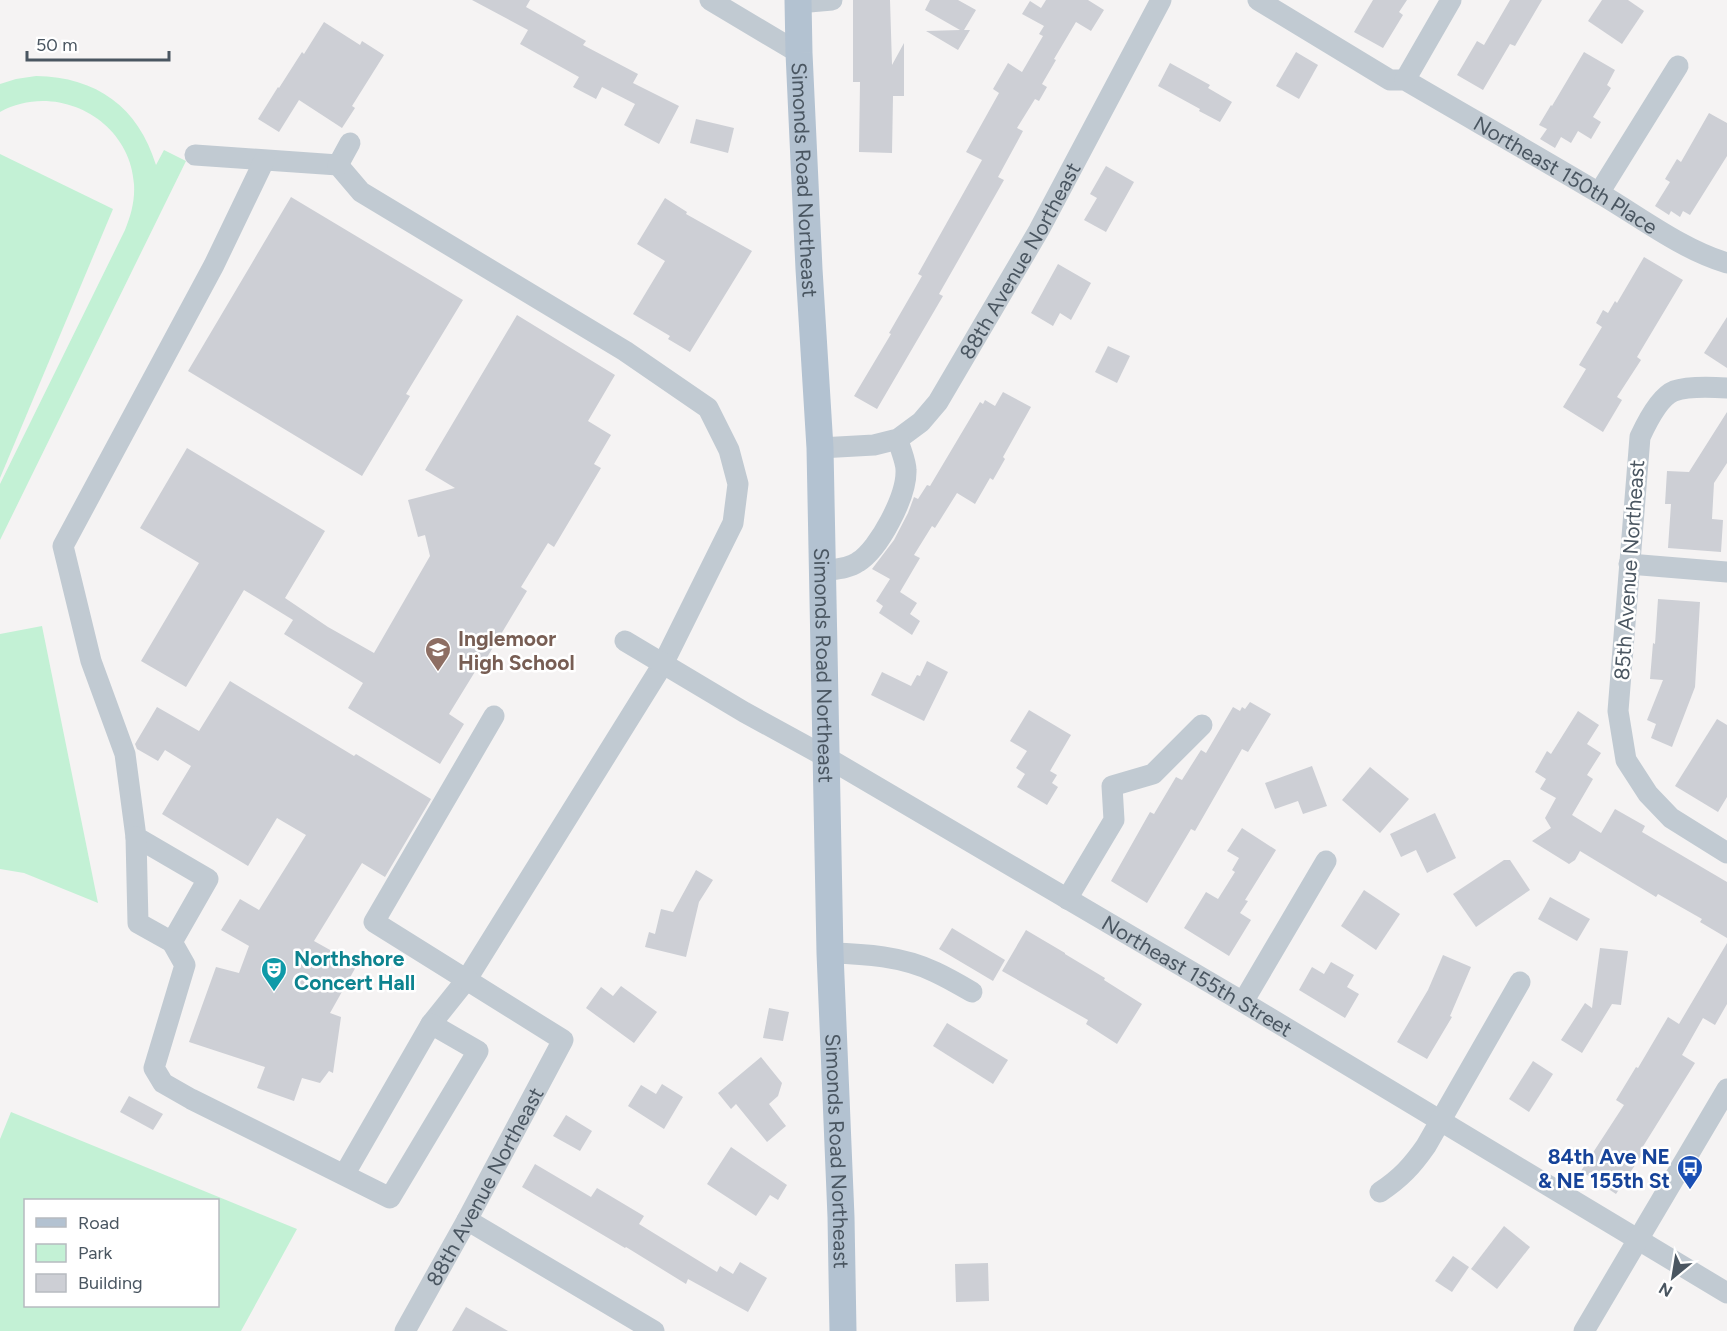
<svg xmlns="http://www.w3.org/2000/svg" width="1727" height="1331" font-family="Figtree,sans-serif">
<rect width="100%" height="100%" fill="#f5f3f3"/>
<g fill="#c3f1d5" fill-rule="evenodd">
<path d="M36 76C97 77 138 107 156 165L164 150 186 161 0 540V484L125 230C131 215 135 201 134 184 130 119 56 81 0 112V84L16 79Z"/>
<polygon points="0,154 113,209 0,478"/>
<polygon points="42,626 98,903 24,873 0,869 0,634"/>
<path d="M11 1112 297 1229 241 1331H0V1139ZM26 1200H218V1306H26Z"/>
</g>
<g fill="#cdcfd5">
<polygon points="472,0 530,0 526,7 586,41 583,45 638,74 633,83 679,106 659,144 624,125 635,104 602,87 596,99 573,87 579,77 520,44 528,30"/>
<polygon points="853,0 890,0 892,65 904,43 904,96 893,96 892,153 859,152 860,82 853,82"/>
<polygon points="930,0 958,0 976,10 964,30 970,30 958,50 926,31 960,30 925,10"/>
<polygon points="1046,0 1088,0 1104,10 1091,31 1076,22 1054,59 1056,60 1042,84 1047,87 1039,101 1035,99 1017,128 1023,131 998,177 1004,180 939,294 943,296 877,409 854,396 891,334 889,333 922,276 918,274 982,160 966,152 999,93 993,89 1008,63 1022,72 1043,36 1039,34 1044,26 1022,14 1030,1 1041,8"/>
<polygon points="1373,0 1407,0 1399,12 1403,15 1383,48 1354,32"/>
<polygon points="1510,0 1542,0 1515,46 1510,44 1483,90 1457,75 1477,41 1484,45"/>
<polygon points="1602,0 1628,0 1644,11 1622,44 1588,21"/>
<polygon points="324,22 360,45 362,41 384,55 352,106 355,108 342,128 299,100 279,132 258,119 278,87 279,88 302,52 304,54"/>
<polygon points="1296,52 1318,65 1299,99 1276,86"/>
<polygon points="1584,52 1615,70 1607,85 1611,88 1593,117 1601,122 1591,139 1578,131 1571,143 1561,137 1555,148 1540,139 1547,129 1539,125 1551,105 1552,106"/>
<polygon points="1170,63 1210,85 1208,88 1232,102 1220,122 1199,111 1200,109 1158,86"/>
<polygon points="1709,113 1727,123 1727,156 1690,215 1683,211 1680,217 1671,211 1669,215 1655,206 1670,182 1665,179 1677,159 1681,162"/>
<polygon points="696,119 734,128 728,153 690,143"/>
<polygon points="1106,166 1134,182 1106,232 1084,220 1097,198 1090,194"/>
<polygon points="291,197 463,300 406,394 410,396 362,476 188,371"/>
<polygon points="665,198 687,212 686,214 752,251 690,352 668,339 670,336 633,314 665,261 637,244"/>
<polygon points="1644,257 1683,280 1637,357 1641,360 1617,397 1622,400 1603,432 1563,407 1586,369 1579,365 1602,327 1596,323 1603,310 1608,313 1615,301 1617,303"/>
<polygon points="1058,264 1091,283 1071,320 1060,313 1053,326 1031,313"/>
<polygon points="517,315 615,375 588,421 611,435 594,464 601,468 554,547 548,543 521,587 527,591 486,659 484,657 449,714 464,724 440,764 348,708 363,683 284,634 293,620 244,590 186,687 141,661 199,563 140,528 187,448 325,531 285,598 328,627 374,653 430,556 425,535 418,537 408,500 455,488 425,470"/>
<polygon points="1727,317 1727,368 1704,353"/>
<polygon points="1108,346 1130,356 1117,383 1095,372"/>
<polygon points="1003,392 1031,407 1003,457 1005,459 993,480 990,478 975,504 957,493 935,528 932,526 914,555 920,558 900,592 917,603 910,614 920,621 912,635 879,613 883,606 876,601 890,579 872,569 894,540 908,513 914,497 918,499 927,485 930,486 980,402 983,404 985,400 995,406"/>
<polygon points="1727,412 1727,463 1714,483 1712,519 1723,520 1721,552 1668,548 1671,504 1665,504 1667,471 1689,472"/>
<polygon points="1658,599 1700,602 1695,687 1672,747 1651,738 1656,724 1647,720 1663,680 1650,679 1653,643 1655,644"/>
<polygon points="927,661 948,672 924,721 871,695 882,672 911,686 917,675 920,676"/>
<polygon points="230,681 354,756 356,754 431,799 385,877 362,863 314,941 357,965 330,1013 341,1017 333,1073 329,1071 320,1083 302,1078 294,1101 257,1088 265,1067 189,1042 216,967 239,973 249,946 221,930 240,899 259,910 306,835 277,818 248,866 162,814 191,766 165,750 158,761 137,749 135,744 157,707 199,731"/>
<polygon points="1250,702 1271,714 1248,752 1242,749 1195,831 1191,829 1147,903 1111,881 1150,812 1154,814 1176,777 1182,780 1201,750 1206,753 1233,707 1240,711 1242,707 1245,709"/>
<polygon points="1029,710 1071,735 1050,771 1057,775 1052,783 1058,787 1047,805 1017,787 1025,774 1016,768 1027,751 1010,741"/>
<polygon points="1578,711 1599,725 1587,744 1601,753 1587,775 1593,779 1572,815 1601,833 1615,809 1645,826 1642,832 1727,882 1727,938 1700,922 1702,919 1658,894 1656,897 1580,851 1575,860 1569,864 1532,841 1551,828 1545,818 1556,798 1540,789 1546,779 1535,772 1547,751 1551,754"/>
<polygon points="1717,719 1727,725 1727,797 1718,812 1675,786"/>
<polygon points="1312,766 1327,806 1303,814 1298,801 1275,809 1265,783"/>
<polygon points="1370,767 1409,799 1380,833 1342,800"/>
<polygon points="1435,813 1456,858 1427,873 1416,850 1401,857 1390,834"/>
<polygon points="1242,828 1276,850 1245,900 1248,901 1240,913 1251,920 1229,956 1184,928 1206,892 1218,899 1235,872 1232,870 1239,858 1227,851"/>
<polygon points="1504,860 1510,860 1530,890 1476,927 1453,894"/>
<polygon points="696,870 713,880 699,902 686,957 645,947 649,932 655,934 661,909 673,912"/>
<polygon points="1364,890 1400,914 1376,950 1341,926"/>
<polygon points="1550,897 1590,919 1577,941 1538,919"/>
<polygon points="952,928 1005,960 993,981 939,949"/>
<polygon points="1026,930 1065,953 1065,954 1105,978 1104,980 1142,1004 1117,1044 1086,1024 1088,1020 1002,971"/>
<polygon points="1727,943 1727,1004 1715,1025 1703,1018 1682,1055 1695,1063 1642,1148 1645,1150 1616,1194 1581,1171 1624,1105 1616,1100 1636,1067 1638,1068 1668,1017 1679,1024"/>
<polygon points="1600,948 1628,951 1621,1005 1612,1004 1582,1053 1561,1040 1585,1003 1592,1008"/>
<polygon points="1443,955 1471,967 1450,1016 1452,1017 1427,1059 1397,1042 1428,990"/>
<polygon points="1331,962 1354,975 1347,987 1359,994 1345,1018 1299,990 1312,967 1324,974"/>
<polygon points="621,986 657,1012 634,1043 586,1008 601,987 613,996"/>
<polygon points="769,1008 789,1012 783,1041 763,1038"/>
<polygon points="947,1023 1008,1060 993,1084 933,1046"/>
<polygon points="761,1057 782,1083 778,1096 769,1104 786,1126 767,1142 736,1104 731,1109 718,1093"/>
<polygon points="1533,1061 1553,1074 1529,1112 1509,1099"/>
<polygon points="662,1084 683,1097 664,1129 628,1106 641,1085 656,1094"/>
<polygon points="129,1096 163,1114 153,1130 120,1112"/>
<polygon points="566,1115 592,1131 580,1151 553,1136"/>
<polygon points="731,1147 787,1185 778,1200 770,1195 756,1216 707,1184"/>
<polygon points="535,1164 591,1197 597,1188 644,1216 639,1224 717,1272 720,1266 733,1274 740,1262 767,1278 748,1312 688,1279 686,1284 626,1247 625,1248 522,1187"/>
<polygon points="1504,1226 1530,1247 1497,1289 1471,1269"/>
<polygon points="1453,1256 1469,1267 1452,1292 1435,1281"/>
<polygon points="988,1263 989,1301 956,1302 955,1264"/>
<polygon points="466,1307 508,1331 452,1331"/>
</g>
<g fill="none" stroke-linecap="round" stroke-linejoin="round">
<g stroke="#c1cad2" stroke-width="21">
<polyline points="710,0 799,53"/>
<path id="s1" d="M1258 0 1390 80H1405C1470 118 1535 155 1599 193 1640 217 1681 249 1727 263"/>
<polyline points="798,3 832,0"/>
<polyline points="1405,80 1451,0"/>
<polyline points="195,155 338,165 361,192 625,351 708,408 729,450 738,484 733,523 663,664 467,979 431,1024"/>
<polyline points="264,161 214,265 63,546 91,661 125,754 136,837 208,879 172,942 185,965 154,1068 163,1083 191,1099 390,1198 478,1051 431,1024 344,1175"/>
<polyline points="338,165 350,143"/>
<polyline points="1599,193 1678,66"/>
<path d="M1727 388C1712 387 1688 386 1674 391 1659 397 1646 424 1640 437L1618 711 1626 760 1648 794 1671 818 1727 853"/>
<path id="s2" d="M820 448 874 445 898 439 921 422 938 402 1039 230 1161 0"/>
<polyline points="1629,564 1727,572"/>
<path d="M822 571C834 569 848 569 858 562 879 549 907 496 906 470 906 461 900 449 898 439"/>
<path id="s3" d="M625 641 744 712 826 757 1243 1002 1727 1293"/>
<polyline points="136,837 138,923 172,942"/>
<polyline points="1067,899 1114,820 1112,786 1153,774 1202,725"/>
<path d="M830 953C865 954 902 956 935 972 948 978 960 985 972 992"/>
<polyline points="1243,1002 1326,861"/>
<path d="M1380 1192C1401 1178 1412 1166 1426 1146L1520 982"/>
<polyline points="467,1220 654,1331"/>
<path id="s4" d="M405 1331 467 1220 563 1040 374 922 494 716"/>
<polyline points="1584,1331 1727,1089"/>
</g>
<path stroke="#b3c2d1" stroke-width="27" id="s5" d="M798 0 799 53 809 269 820 448 830 953 841 1217 843 1331"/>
</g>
<defs>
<symbol id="school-pin" viewBox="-11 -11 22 30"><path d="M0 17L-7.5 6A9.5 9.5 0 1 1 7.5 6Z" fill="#8d6e63" stroke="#fff"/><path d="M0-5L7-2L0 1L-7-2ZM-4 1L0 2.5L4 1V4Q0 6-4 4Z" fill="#fff"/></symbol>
<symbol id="theatre-pin" viewBox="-11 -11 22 30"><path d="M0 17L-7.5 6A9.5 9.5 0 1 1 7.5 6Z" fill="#0f9aa8" stroke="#fff"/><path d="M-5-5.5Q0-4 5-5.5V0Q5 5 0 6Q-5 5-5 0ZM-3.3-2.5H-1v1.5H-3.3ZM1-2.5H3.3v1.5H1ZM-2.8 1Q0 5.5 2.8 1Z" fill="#fff"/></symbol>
<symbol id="bus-pin" viewBox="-11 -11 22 30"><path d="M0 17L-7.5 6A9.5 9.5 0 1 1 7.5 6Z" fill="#1a4fb4" stroke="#fff"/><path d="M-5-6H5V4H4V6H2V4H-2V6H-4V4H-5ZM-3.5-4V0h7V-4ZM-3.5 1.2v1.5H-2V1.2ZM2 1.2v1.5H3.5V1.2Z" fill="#fff"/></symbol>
</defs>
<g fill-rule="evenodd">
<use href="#school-pin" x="423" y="635" width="30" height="40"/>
<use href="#theatre-pin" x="259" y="955" width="30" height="40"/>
<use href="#bus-pin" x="1675" y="1153" width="30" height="40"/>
</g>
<g text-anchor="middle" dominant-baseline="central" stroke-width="5" stroke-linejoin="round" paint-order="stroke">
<g font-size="21" fill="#4a5661" stroke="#fff">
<text stroke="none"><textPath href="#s1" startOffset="356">Northeast 150th Place</textPath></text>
<text stroke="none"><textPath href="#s5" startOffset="180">Simonds Road Northeast</textPath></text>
<text stroke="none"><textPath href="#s2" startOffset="297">88th Avenue Northeast</textPath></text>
<text transform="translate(1629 570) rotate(-86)">85th Avenue Northeast</text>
<text stroke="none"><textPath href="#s5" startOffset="666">Simonds Road Northeast</textPath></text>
<text stroke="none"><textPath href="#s3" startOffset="663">Northeast 155th Street</textPath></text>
<text stroke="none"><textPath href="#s5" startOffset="1152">Simonds Road Northeast</textPath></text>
<text stroke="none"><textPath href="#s4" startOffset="165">88th Avenue Northeast</textPath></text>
</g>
<g font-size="21" font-weight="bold" fill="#785e54" stroke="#fff" text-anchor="start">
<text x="458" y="638">Inglemoor<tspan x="458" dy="24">High School</tspan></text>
</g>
<g font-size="21" font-weight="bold" fill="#0d838f" stroke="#fff" text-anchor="start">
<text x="294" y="958">Northshore<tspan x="294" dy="24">Concert Hall</tspan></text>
</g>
<g font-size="21" font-weight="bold" fill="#164399" stroke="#fff" text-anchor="end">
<text x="1670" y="1156">84th Ave NE<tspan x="1670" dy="24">&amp; NE 155th St</tspan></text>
</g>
</g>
<rect x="24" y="1199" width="195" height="108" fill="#ffffff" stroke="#b7bbc0" stroke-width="1.5"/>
<rect x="36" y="1218" width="30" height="9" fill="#b3c2d1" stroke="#b7bbc0" stroke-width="1.5"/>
<text x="78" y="1229" font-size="18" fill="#4a5661">Road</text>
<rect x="36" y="1244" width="30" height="18" fill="#c3f1d5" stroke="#b7bbc0" stroke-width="1.5"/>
<text x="78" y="1259" font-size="18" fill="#4a5661">Park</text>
<rect x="36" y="1274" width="30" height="18" fill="#cdcfd5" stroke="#b7bbc0" stroke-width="1.5"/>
<text x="78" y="1289" font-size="18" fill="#4a5661">Building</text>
<g transform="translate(1673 1277) rotate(210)" stroke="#ffffff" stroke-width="4.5" paint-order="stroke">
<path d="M0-4.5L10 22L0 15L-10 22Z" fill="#4a5661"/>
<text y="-9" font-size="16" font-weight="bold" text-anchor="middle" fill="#4a5661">N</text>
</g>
<path d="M27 51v9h142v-9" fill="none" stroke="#4a5661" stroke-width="3"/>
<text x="36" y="51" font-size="18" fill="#4a5661" stroke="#ffffff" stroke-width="4.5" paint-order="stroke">50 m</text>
</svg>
